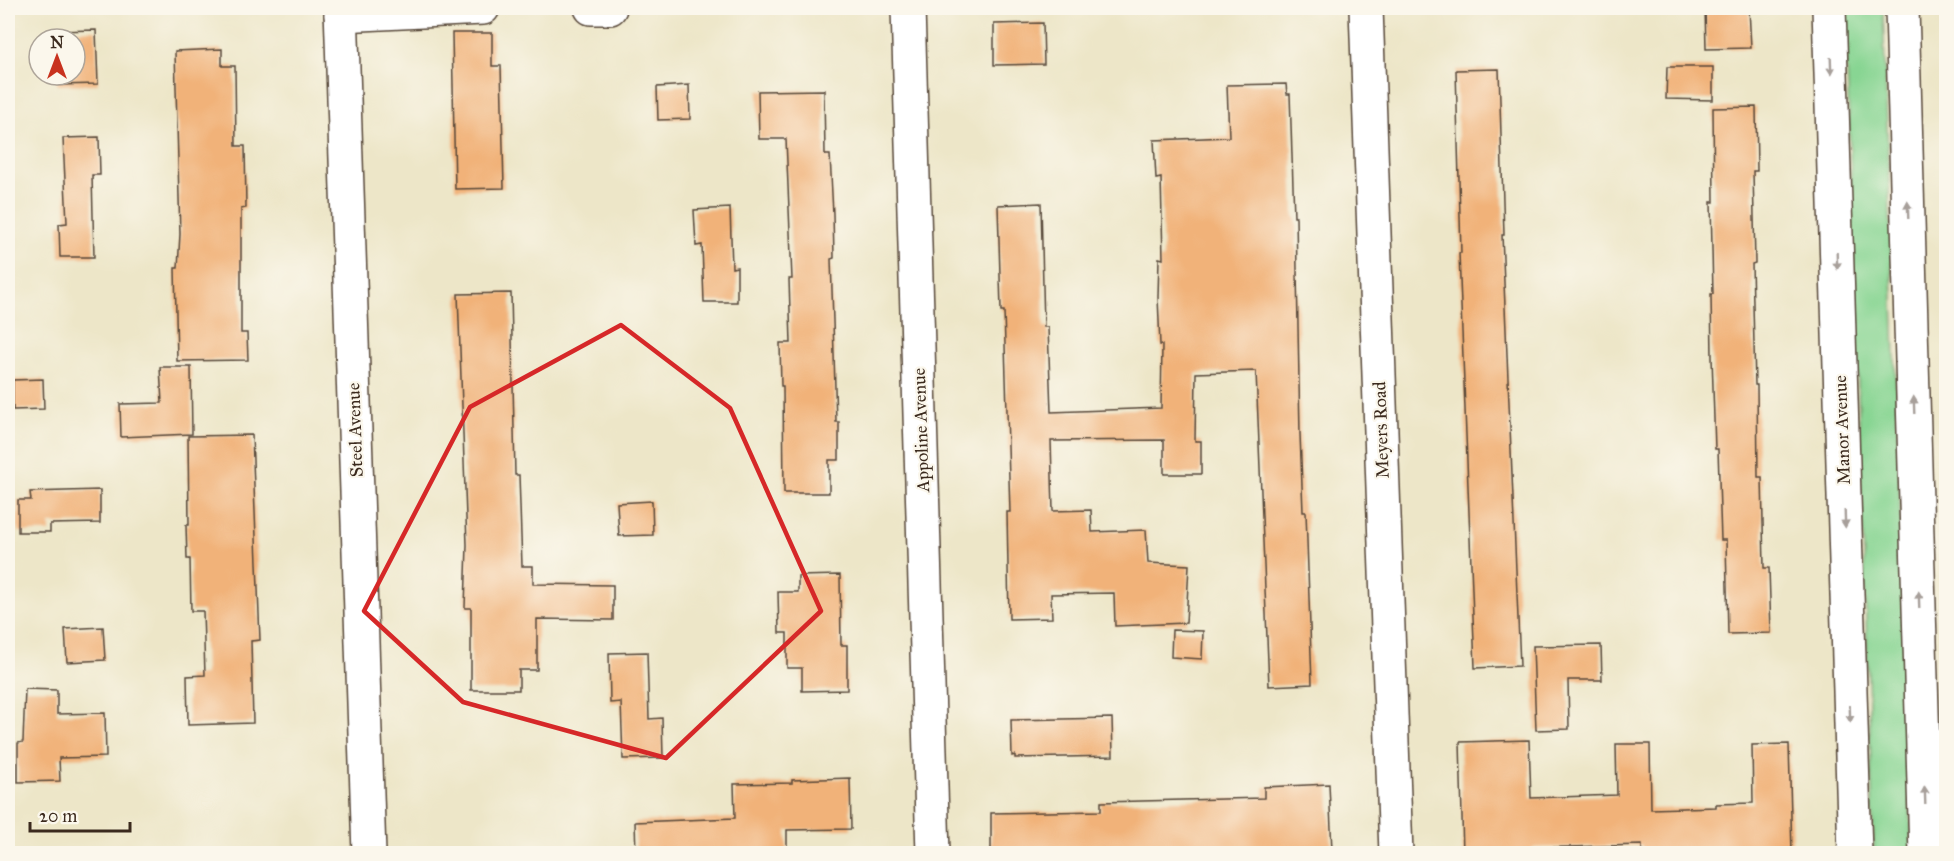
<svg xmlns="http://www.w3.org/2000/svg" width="1954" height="861" font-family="'IM FELL Great Primer',serif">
<rect width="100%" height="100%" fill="#fbf7ec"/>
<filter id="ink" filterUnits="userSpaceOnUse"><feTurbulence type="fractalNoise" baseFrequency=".0167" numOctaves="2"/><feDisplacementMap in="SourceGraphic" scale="12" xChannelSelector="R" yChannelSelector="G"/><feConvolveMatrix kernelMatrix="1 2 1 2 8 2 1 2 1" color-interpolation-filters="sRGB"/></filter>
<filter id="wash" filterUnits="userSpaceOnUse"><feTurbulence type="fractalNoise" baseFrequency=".008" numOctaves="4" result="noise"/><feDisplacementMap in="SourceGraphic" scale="24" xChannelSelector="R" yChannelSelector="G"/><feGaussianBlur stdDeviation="1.35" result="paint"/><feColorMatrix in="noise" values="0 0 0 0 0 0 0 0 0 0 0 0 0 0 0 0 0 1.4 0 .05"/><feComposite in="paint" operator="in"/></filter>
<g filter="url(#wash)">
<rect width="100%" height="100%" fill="#ede6c8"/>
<polygon fill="#88d593" stroke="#628058" stroke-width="1.5" points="1845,8 1883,8 1912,853 1874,853"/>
<g id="blocks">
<g fill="#f1b279">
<polygon points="1705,8 1749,8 1751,48 1706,49"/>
<polygon points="1043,23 1044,64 994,65 994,24"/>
<polygon points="96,30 98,84 57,85 57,75 75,75 75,39 56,39 56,31"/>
<polygon points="452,33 492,33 492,66 501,66 504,188 455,189"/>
<polygon points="222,49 222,66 235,66 236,146 245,146 246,208 241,209 241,333 247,333 248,360 177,361 175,268 178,268 180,234 175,51"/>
<polygon points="1667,67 1713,67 1713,100 1666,99"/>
<polygon points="1499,69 1504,235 1502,235 1520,666 1475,668 1459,253 1461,253 1456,70"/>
<polygon points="1286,84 1287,94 1290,94 1294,217 1296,217 1300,434 1303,512 1306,512 1312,684 1269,686 1256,371 1196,373 1195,441 1201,441 1201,474 1164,474 1164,440 1051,441 1053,511 1091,510 1092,532 1146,530 1148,563 1189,565 1186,623 1115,626 1114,593 1051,594 1052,618 1009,619 1007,512 1010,512 1004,311 1001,311 998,205 1041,203 1044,327 1048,327 1051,412 1161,408 1162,345 1160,345 1158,297 1159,258 1163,259 1161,178 1156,179 1154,140 1229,137 1227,85"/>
<polygon points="689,85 690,119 658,120 657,87"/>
<polygon points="824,90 825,155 830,155 833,214 834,258 831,259 833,321 836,422 839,422 839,460 829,460 829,493 784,493 783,386 781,386 780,343 791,343 789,279 792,279 786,139 759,139 758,91"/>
<polygon points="1756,107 1757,171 1753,171 1755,263 1752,264 1755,385 1757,385 1758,477 1762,477 1764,568 1769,568 1771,633 1728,634 1726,540 1721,540 1718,449 1715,449 1712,357 1711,294 1713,294 1711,202 1714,202 1713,108"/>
<polygon points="99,137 100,175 92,175 94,257 60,257 59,224 67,223 63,138"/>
<polygon points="730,208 732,268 737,267 737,302 704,302 702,245 696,246 694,210"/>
<polygon points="511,293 515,475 519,475 522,566 533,566 533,584 613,585 613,620 537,619 537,670 519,670 519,690 471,690 471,608 465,608 467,545 458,294"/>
<polygon points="160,367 191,367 192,434 121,437 120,404 162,403"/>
<polygon points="43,379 44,409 13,410 13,380"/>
<polygon points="252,435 260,640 251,641 253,723 188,725 187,676 205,675 203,611 191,611 190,559 187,559 186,525 189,525 188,436"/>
<polygon points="100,490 100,523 50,524 50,532 18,532 18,500 31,500 30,492"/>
<polygon points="652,501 653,535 619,536 617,503"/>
<polygon points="840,575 841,645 847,645 847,690 802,691 802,668 787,668 787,633 779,633 778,592 798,592 798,576"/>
<polygon points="103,627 105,660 67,662 65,629"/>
<polygon points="1172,630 1203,631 1202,659 1171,657"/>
<polygon points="1601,645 1602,680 1568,680 1569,729 1536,730 1533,646"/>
<polygon points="647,652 649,719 662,718 663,758 623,759 621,702 610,703 609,653"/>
<polygon points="25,689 57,690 57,714 105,713 106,757 59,758 60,781 18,782 18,743 23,742"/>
<polygon points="1112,718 1113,756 1015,758 1015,755 1012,756 1011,720"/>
<polygon points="1529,740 1531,798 1617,795 1616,744 1650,744 1651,809 1716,807 1716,804 1753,803 1752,745 1789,744 1792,853 1642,854 1642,845 1532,848 1532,854 1463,854 1460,742"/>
<polygon points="850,778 851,829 787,830 787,854 636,854 635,822 735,818 734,784 792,783 792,780"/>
<polygon points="1329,784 1332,851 1272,854 1224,854 1224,850 1161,852 1161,854 991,854 991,813 1101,811 1101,802 1264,798 1264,787"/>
</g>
</g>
</g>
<g filter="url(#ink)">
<use href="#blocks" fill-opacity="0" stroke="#564638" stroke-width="1.5"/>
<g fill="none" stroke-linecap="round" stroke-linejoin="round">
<defs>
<g id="minor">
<polyline points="341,8 369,854"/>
<polyline points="591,8 610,8"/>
<polyline points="908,8 933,854"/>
<polyline points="1366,8 1396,854"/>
<polyline points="1829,8 1855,854"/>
<polyline points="1902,8 1926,854"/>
<polyline points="341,15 483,8"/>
</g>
</defs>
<use href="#minor" stroke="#564638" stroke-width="36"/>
<use href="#minor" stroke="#fff" stroke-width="33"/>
</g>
<defs><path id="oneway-solid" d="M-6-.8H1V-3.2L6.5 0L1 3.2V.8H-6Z" transform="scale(1.5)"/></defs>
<g fill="#a79f9a">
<use href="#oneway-solid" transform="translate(1831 66) rotate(88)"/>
<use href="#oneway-solid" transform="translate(1908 210) rotate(-92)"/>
<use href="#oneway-solid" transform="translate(1837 261) rotate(88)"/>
<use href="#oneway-solid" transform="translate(1914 405) rotate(-92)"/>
<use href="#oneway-solid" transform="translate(1845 519) rotate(88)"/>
<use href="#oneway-solid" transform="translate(1919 600) rotate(-92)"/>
<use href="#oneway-solid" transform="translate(1850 714) rotate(88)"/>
<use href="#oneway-solid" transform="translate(1925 795) rotate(-92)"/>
</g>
</g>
<path fill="none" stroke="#d62828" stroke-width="4.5" stroke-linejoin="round" d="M621 325 730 408 821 611 666 758 463 702 364 611 470 407Z"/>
<g text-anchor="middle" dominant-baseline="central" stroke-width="4.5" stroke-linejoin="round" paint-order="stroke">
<g font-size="18" fill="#3b2a1e" stroke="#fbf7ec">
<text transform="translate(355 430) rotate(-92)">Steel Avenue</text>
<text transform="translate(921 430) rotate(-92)">Appoline Avenue</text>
<text transform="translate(1381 430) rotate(-92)">Meyers Road</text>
<text transform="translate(1842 430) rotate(-92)">Manor Avenue</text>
</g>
</g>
<rect width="1954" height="861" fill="none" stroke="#fbf7ec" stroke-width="30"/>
<g transform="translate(57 57)"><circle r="28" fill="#fbf7ec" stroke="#aea59a" stroke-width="1.5"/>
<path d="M0-4.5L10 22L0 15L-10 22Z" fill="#c8321e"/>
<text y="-9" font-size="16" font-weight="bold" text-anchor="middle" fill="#3b2a1e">N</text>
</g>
<path d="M30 822v9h100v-9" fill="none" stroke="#3b2a1e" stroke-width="3"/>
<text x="39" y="822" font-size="18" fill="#3b2a1e" stroke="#fbf7ec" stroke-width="4.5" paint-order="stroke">20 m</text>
</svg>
